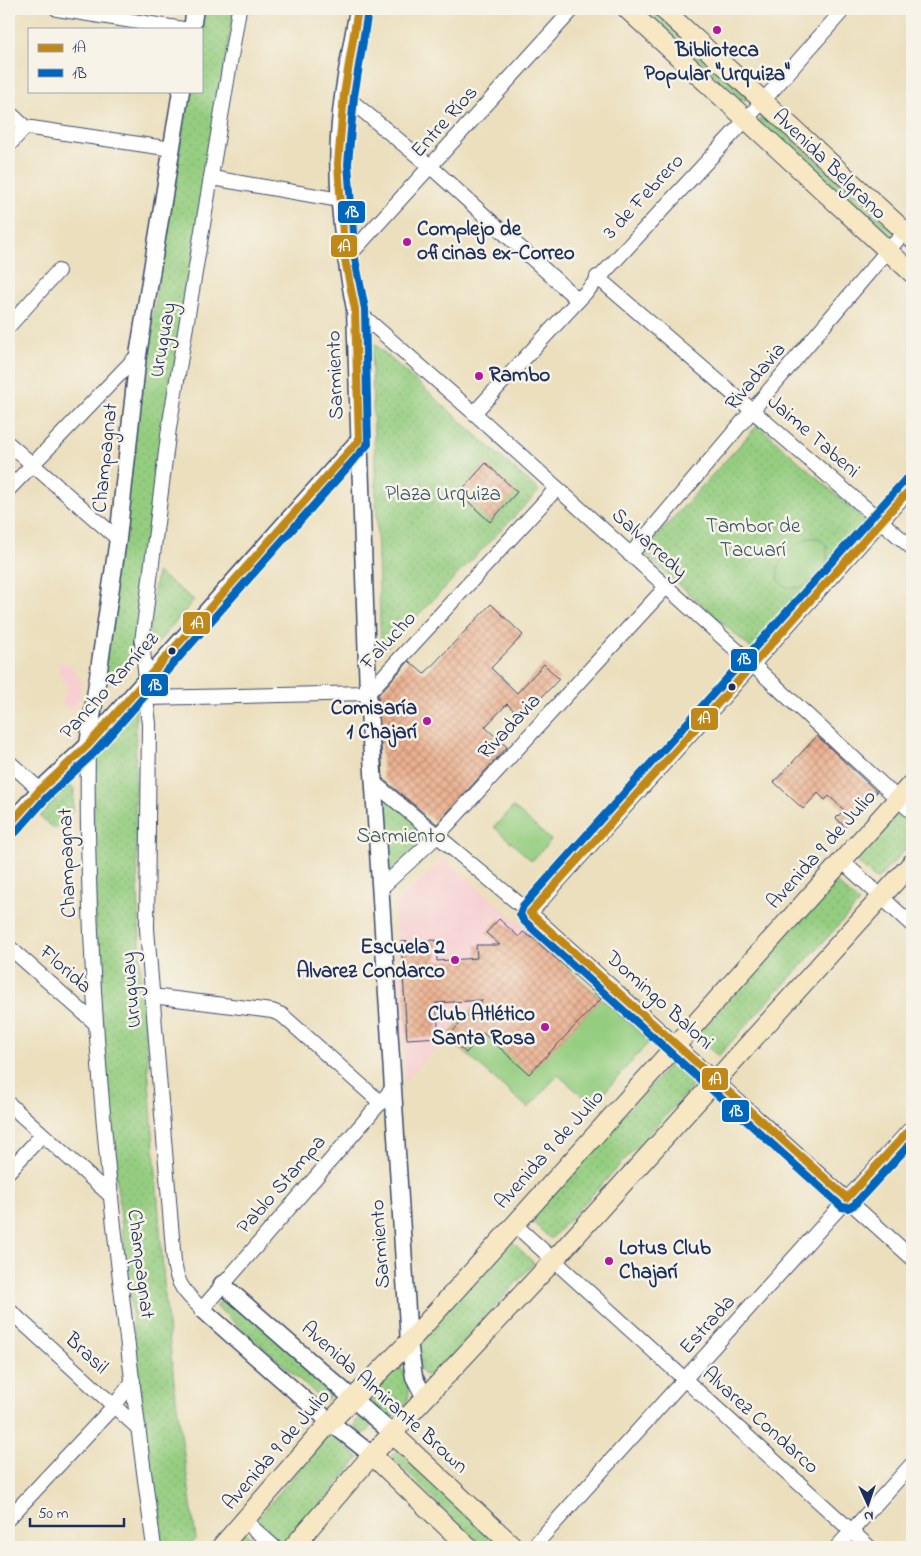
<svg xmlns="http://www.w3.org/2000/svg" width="921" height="1556" font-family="'Indie Flower',sans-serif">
<defs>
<pattern id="green-dots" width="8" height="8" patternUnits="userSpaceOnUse" patternTransform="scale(1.25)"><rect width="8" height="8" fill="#94cd80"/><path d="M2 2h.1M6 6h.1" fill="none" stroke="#7fb071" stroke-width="1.8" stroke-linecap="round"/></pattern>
<pattern id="building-cross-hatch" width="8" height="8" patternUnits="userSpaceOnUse" patternTransform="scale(1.25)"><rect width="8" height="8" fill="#ecb18f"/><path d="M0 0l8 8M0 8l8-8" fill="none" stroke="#be9078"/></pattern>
</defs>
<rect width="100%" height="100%" fill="#f7f3e8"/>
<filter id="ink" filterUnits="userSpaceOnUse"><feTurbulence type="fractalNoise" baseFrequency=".02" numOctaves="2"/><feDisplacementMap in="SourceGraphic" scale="10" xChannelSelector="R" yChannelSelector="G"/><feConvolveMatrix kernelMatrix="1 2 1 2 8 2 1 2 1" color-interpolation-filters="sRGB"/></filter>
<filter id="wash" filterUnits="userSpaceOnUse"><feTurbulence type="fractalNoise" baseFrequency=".0096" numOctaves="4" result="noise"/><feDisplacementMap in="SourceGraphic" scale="20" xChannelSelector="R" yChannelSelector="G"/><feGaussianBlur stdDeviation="1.12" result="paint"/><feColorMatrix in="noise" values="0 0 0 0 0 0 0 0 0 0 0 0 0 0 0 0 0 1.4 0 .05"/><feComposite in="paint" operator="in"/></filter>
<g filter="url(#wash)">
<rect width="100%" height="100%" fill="#ebdfbd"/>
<g fill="#f7cfd2">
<polygon points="60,662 71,665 81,682 79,701 69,710 62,701 66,697 67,686 58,670"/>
<polygon points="445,859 534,936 405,1082 394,904"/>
</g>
<g fill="url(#green-dots)" stroke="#587e6f">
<polygon points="203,9 234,9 144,555 131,665 120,681 110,682 101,674 133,436 189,91 201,91 200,29"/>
<polygon points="641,9 657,9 751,94 744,102"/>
<polygon points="765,114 897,234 889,243 757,123"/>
<polygon points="371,341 539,491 381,653"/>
<polygon points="758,425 868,523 753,650 642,552"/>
<polygon points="157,572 194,600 154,647 147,640"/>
<polygon points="136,709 135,807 141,972 165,1296 175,1391 196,1539 188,1547 159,1547 113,1150 96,964 93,759"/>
<polygon points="67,786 71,786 74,789 73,811 55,829 40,817"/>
<polygon points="376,788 433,835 382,884"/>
<polygon points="898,813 912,826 912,842 877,880 854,859"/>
<polygon points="836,882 859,903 718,1056 694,1036"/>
<polygon points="671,1064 694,1085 551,1239 528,1218"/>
<polygon points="511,1240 534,1263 434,1375 425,1375 419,1367 418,1341"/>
<polygon points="227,1294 335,1392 325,1402 216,1306"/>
<path d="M393 1369H402L407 1372C410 1394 412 1404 392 1418L386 1417 370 1402 371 1393Z"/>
<circle cx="363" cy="1425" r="8"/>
<polygon points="330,1433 359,1458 286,1547 256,1520"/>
<polygon points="397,1449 507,1547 480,1547 391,1456"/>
<polygon points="245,1532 260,1547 231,1547"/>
</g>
<g fill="#94cd80" stroke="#587e6f">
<path d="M811 538H818L827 546V564C804 605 759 588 786 555 793 547 800 541 811 538Z"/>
<polygon points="513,807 551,840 532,861 494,827"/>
<polygon points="534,939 650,1041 593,1105 558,1075 528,1108 447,1037"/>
</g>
<g id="blocks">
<g fill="url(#building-cross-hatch)">
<polygon points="486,463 517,492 490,522 459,493"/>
<polygon points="491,604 523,635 491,668 517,693 544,664 559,679 522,718 507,704 485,727 507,747 437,824 383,779 378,695 409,661 424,674"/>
<polygon points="817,736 877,792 845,827 836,818 844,810 829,796 825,800 818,793 803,809 774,782"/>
<polygon points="499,919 519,937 523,932 534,939 601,999 529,1074 483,1033 466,1053 447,1037 483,1000 436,1003 439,1037 407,1039 401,942 436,940 437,961 477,958 476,945 500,945 486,933"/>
</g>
</g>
</g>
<g filter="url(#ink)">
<use href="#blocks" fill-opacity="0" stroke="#3a496c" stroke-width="1"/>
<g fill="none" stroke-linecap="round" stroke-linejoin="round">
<defs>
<g id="minor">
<polyline points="57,9 183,29"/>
<polyline points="344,95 431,167 578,300"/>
<polyline points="9,112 25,127 172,149"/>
<polyline points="9,145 25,127"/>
<polyline points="212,178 340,200"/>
<polyline points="345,260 573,9"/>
<polyline points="597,277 912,548"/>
<polyline points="355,309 474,413 753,665 912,812"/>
<polyline points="9,326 58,271"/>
<polyline points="474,413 763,101 844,9"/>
<polyline points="9,444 118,539"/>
<polyline points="9,489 138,355"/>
<polyline points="630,555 887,251 912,225"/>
<polyline points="146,679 142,642 169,428 239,9"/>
<polyline points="139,693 146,698 368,693 557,488"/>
<path d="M146 698 149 724 147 929 174 1262C177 1285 185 1293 202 1309L393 1088"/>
<path d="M88 745C84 1014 118 1281 154 1547"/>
<polyline points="9,762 40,790"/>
<polyline points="373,782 530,913 912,1258"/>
<polyline points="842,861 912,925"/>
<polyline points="380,889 437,836 666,587"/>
<polyline points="530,913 912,487"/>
<polyline points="9,947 94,1022"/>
<polyline points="152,996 272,1011 282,1015 381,1103"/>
<polyline points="9,1104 110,1195"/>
<polyline points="9,1171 42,1135"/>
<polyline points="514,1224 869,1547"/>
<polyline points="9,1310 137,1427"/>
<polyline points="9,1518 114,1406 133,1381"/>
<polyline points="245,1521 274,1547"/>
<polyline points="533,1547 912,1127"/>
<polyline points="837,1547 912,1464"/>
</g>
<g id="tertiary">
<path d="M358 9C351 51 341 95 339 138 336 195 344 252 355 309L368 693 409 1342 414 1377 425 1398"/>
<polyline points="192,29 195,9"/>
<polyline points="88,745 118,539 138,355 181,91"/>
<polyline points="9,825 40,790 88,745 359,440"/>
<polyline points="222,1284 393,1434"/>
<polyline points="202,1309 330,1422 372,1455"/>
</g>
<g id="secondary">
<polyline points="627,9 912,273"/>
<polyline points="663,9 912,238"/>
<polyline points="393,1434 514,1547"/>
<polyline points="372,1455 468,1547"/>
<polyline points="221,1547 330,1422 409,1342 912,783"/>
<polyline points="293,1547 372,1455 553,1261 912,863"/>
</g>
</defs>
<use href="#minor" stroke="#3a496c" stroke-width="16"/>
<use href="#tertiary" stroke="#3a496c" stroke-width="19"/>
<use href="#secondary" stroke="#3a496c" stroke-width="21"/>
<use href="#minor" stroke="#fff" stroke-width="14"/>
<use href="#tertiary" stroke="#fff" stroke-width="16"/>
<use href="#secondary" stroke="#f7e8c3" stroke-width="19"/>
<defs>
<g id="bus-1">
<polyline points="912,487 530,913 847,1198 912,1127"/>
<polyline points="9,825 40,790 88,745 359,440 355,309 345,260 338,164 344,95 358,9"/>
</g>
<g id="bus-2">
<polyline points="905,480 523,906 520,914 523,920 842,1207 848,1208 854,1205 912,1142"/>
<polyline points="16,832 47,797 95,752 368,444 365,309 355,259 348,164 354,96 368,11"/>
</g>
</defs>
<use href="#bus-1" stroke="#f7f3e8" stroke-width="11"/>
<use href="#bus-2" stroke="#f7f3e8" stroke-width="11"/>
<use href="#bus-1" stroke="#c08818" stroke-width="8"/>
<use href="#bus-2" stroke="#0065bd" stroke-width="8"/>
</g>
</g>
<g fill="#b5179e" stroke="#f7f3e8" stroke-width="2">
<circle cx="717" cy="30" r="5"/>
<circle cx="407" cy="242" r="5"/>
<circle cx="479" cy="376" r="5"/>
<circle cx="427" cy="721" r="5"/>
<circle cx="455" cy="960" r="5"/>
<circle cx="545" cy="1027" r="5"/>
<circle cx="609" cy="1261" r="5"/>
</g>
<g fill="#1b2f5e" stroke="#f7f3e8" stroke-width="2">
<circle cx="172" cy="651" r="4.5"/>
<circle cx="732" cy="687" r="4.5"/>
</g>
<g text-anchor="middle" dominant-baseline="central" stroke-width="5" stroke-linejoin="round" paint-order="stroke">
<g font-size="21" font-weight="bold" fill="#1b2f5e" stroke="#f7f3e8" text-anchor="start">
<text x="717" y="51" text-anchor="middle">Biblioteca<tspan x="717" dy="24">Popular "Urquiza"</tspan></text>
<text x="417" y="230">Complejo de<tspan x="417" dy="24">oficinas ex-Correo</tspan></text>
<text x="489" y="376">Rambo</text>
<text x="417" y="709" text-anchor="end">Comisaría<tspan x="417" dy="24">1 Chajarí</tspan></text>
<text x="445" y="948" text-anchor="end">Escuela 2<tspan x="445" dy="24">Alvarez Condarco</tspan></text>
<text x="535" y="1015" text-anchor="end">Club Atlético<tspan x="535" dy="24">Santa Rosa</tspan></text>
<text x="619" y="1249">Lotus Club<tspan x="619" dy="24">Chajarí</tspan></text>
</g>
<g font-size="21" fill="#1b2f5e" stroke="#f7f3e8">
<text transform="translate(445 122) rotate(-48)">Entre Ríos</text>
<text transform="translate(829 165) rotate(44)">Avenida Belgrano</text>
<text transform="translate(644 197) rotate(-47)">3 de Febrero</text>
<text transform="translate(164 340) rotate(-80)">Uruguay</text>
<text transform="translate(336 375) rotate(-92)">Sarmiento</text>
<text transform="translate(756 377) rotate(-50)">Rivadavia</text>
<text transform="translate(813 437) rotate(41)">Jaime Tabeni</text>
<text transform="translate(106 458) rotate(-84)">Champagnat</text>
<text transform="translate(649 544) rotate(42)">Salvarredy</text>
<text transform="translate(389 641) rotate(-47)">Falucho</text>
<text transform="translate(110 686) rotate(-48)">Pancho Ramírez</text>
<text transform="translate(510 727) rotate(-47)">Rivadavia</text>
<text transform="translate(822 850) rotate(-48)">Avenida 9 de Julio</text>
<text transform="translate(68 863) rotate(-92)">Champagnat</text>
<text transform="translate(65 970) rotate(41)">Florida</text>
<text transform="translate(132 990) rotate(-95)">Uruguay</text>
<text transform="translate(659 1001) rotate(42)">Domingo Baloni</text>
<text transform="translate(550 1150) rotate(-48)">Avenida 9 de Julio</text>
<text transform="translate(282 1185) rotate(-49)">Pablo Stampa</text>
<text transform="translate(381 1244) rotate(-94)">Sarmiento</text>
<text transform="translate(140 1264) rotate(83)">Champagnat</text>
<text transform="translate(708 1325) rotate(-48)">Estrada</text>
<text transform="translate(86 1354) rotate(43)">Brasil</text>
<text transform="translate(384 1398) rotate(42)">Avenida Almirante Brown</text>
<text transform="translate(760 1421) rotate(42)">Alvarez Condarco</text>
<text transform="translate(277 1450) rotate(-49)">Avenida 9 de Julio</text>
</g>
<g font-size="21" fill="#395666" stroke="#f7f3e8">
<text x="443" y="495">Plaza Urquiza</text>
<text x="753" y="527">Tambor de<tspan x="753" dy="24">Tacuarí</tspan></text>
<text x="401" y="837">Sarmiento</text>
</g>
</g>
<g stroke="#f7f3e8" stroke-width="2">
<rect x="337" y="200" width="29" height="24" rx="5" fill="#0065bd"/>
<rect x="330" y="234" width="28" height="24" rx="5" fill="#c08818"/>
<rect x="182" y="611" width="29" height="24" rx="5" fill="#c08818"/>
<rect x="730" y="648" width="28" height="24" rx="5" fill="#0065bd"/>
<rect x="140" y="673" width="29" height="24" rx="5" fill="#0065bd"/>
<rect x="690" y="707" width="29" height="24" rx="5" fill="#c08818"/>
<rect x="701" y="1067" width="28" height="24" rx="5" fill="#c08818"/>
<rect x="721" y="1099" width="29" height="24" rx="5" fill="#0065bd"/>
</g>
<g font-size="14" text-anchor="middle" font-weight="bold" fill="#fff">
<text x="352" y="217">1B</text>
<text x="344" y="251">1A</text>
<text x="197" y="628">1A</text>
<text x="744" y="664">1B</text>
<text x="155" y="690">1B</text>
<text x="704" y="723">1A</text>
<text x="715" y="1084">1A</text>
<text x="736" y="1116">1B</text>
</g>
<rect width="921" height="1556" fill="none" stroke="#f7f3e8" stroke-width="30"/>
<rect x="28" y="28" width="175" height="65" fill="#f7f3e8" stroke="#9fa5b1"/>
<rect x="38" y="44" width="25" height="8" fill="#c08818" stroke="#9fa5b1"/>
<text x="72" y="52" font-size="15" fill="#1b2f5e">1A</text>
<rect x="38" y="69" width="25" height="8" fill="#0065bd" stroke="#9fa5b1"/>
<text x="72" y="78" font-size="15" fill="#1b2f5e">1B</text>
<g transform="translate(868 1504) rotate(177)" stroke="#f7f3e8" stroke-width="4" paint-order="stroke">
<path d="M0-4L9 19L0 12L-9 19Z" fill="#1b2f5e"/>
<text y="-8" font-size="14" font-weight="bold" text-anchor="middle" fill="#1b2f5e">N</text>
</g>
<path d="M30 1518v8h94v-8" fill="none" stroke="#1b2f5e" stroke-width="2.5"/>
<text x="38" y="1518" font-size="15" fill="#1b2f5e" stroke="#f7f3e8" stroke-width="4" paint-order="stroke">50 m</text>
</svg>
